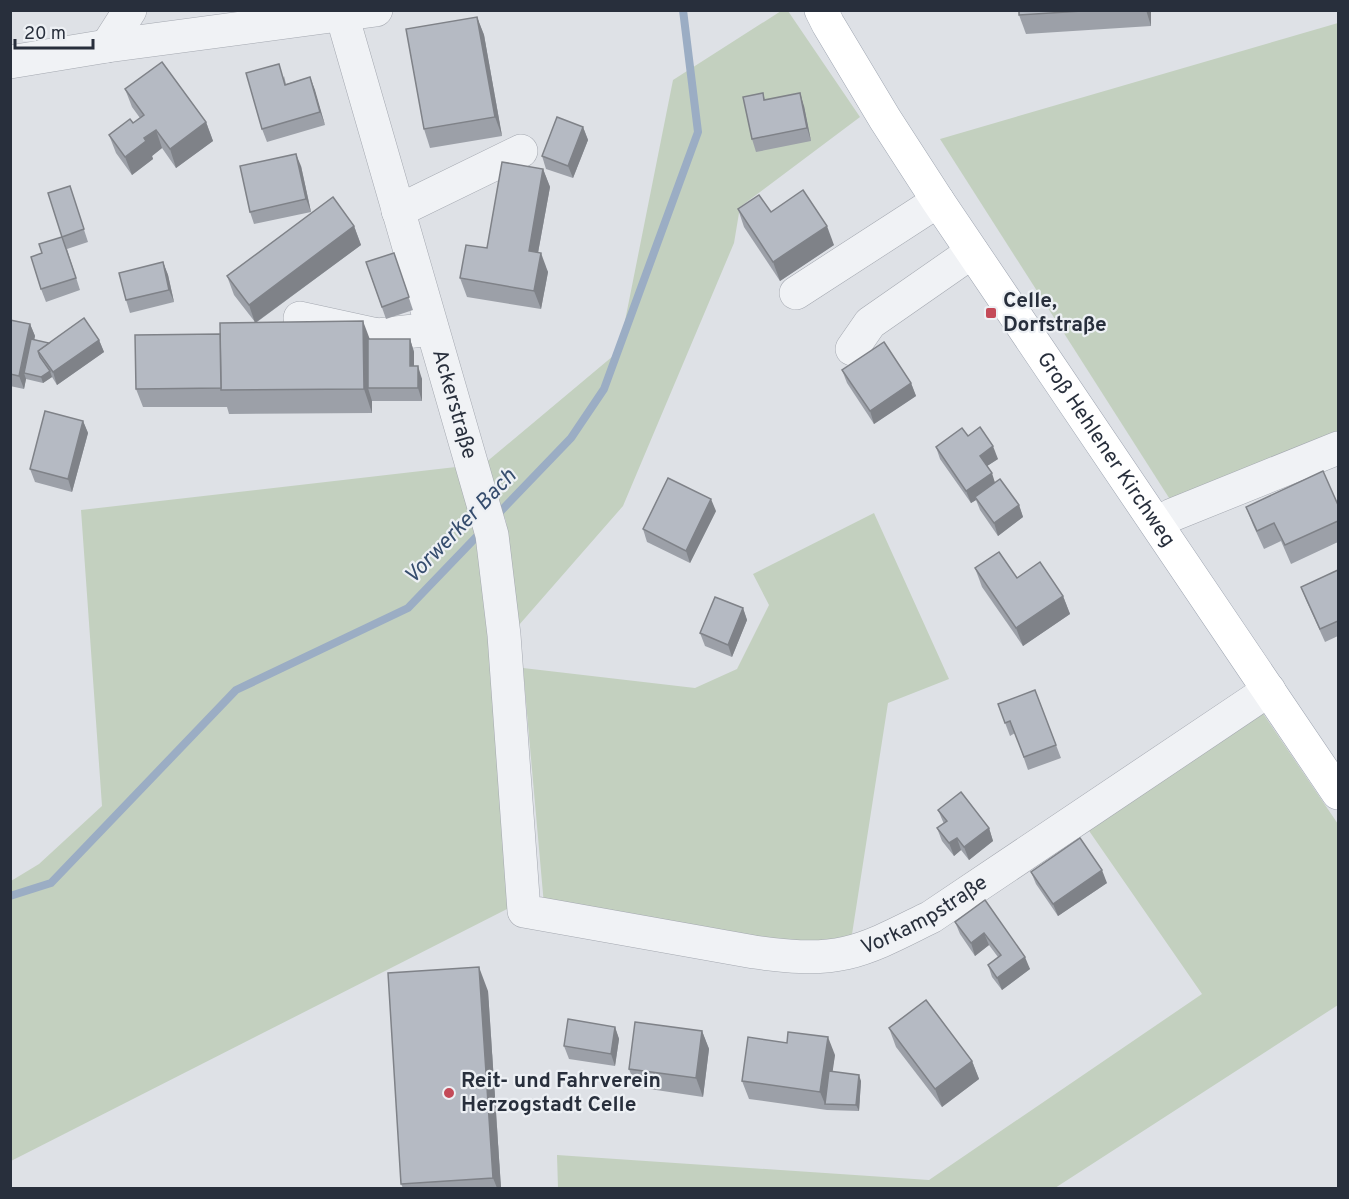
<svg xmlns="http://www.w3.org/2000/svg" width="1349" height="1199" font-family="Overpass,sans-serif">
<rect width="100%" height="100%" fill="#dee1e6"/>
<g fill="#c3d0bf">
<polygon points="781,11 788,11 860,117 740,207 734,243 623,506 519,625 506,521 484,464 619,351 673,80"/>
<polygon points="1338,23 1338,437 1171,501 940,139"/>
<polygon points="456,467 479,539 513,906 11,1161 11,881 39,864 102,806 81,510"/>
<polygon points="874,513 949,679 888,703 850,947 802,952 544,905 523,668 695,688 737,669 769,605 753,574"/>
<polygon points="1258,706 1338,824 1338,1005 1055,1188 558,1188 557,1155 929,1180 1202,994 1085,825"/>
</g>
<g fill="none" stroke-linecap="round" stroke-linejoin="round">
<g stroke="#9badc4" stroke-width="8">
<polyline points="497,515 571,438 604,389 698,132 683,10"/>
<polyline points="10,896 51,883 236,690 408,608 482,531"/>
</g>
<defs>
<g id="minor">
<path id="s1" d="M342 15 492 535 504 635 524 911 754 952C784 956 816 960 846 953 876 946 904 930 931 917L1269 690"/>
<polyline points="107,46 130,10"/>
<polyline points="10,62 107,46 376,10"/>
<polyline points="398,211 521,151"/>
<polyline points="796,293 938,201"/>
<polyline points="300,318 378,335 432,329"/>
<polyline points="852,349 870,323 972,252"/>
<polyline points="1157,524 1172,515 1338,448"/>
</g>
<g id="major">
<path id="s2" d="M821 10 828 24 885 119 938 201 1338 793"/>
</g>
</defs>
<use href="#minor" stroke="#a4a8b0" stroke-width="34"/>
<use href="#major" stroke="#9ea5b1" stroke-width="34"/>
<use href="#minor" stroke="#f0f2f5" stroke-width="33"/>
<use href="#major" stroke="#fff" stroke-width="33"/>
</g>
<g fill="#9ca0a8">
<polygon points="1019,10 1151,10 1151,26 1026,34 1019,15"/>
<polygon points="477,17 484,35 502,136 430,148 424,129"/>
<polygon points="284,76 286,84 310,77 325,125 267,142 262,129"/>
<polygon points="125,89 206,122 213,141 176,168 162,148 152,156 153,159 132,175 116,153 109,135 133,123 140,118 132,107"/>
<polygon points="763,93 765,100 804,106 811,141 756,152 752,139"/>
<polygon points="583,127 588,140 573,178 546,169 542,156"/>
<polygon points="301,166 311,212 254,224 250,212"/>
<polygon points="543,169 550,187 538,253 548,272 541,309 467,297 460,278 487,248"/>
<polygon points="74,199 88,242 67,249 80,290 46,302 41,289 42,253 62,237"/>
<polygon points="738,209 771,212 834,245 780,281 744,227"/>
<polygon points="354,226 361,245 257,322 370,339 410,339 414,352 414,366 422,379 422,401 372,401 372,413 229,414 227,407 143,407 136,389 220,334 255,322 234,295 227,276"/>
<polygon points="394,253 413,310 386,319 366,262"/>
<polygon points="163,262 168,275 174,302 130,313 126,300"/>
<polygon points="10,320 30,324 35,336 34,340 49,343 99,340 104,352 57,385 52,377 43,383 26,379 24,389 10,386"/>
<polygon points="842,370 911,383 916,396 874,424 847,383"/>
<polygon points="83,421 88,433 72,492 35,482 30,469"/>
<polygon points="968,436 998,459 987,466 995,483 1019,505 1023,517 998,536 980,510 976,500 971,503 940,459 936,447"/>
<polygon points="1338,505 1338,542 1291,564 1281,541 1264,549 1253,525 1246,507"/>
<polygon points="716,511 690,563 647,542 643,529"/>
<polygon points="975,568 1063,596 1070,614 1023,646 982,587"/>
<polygon points="1338,570 1338,636 1325,642 1306,600 1301,587"/>
<polygon points="743,608 747,620 732,657 705,646 700,633"/>
<polygon points="1035,690 1061,758 1028,770 1015,733 1010,736 998,704"/>
<polygon points="938,810 989,828 993,841 969,860 961,850 954,856 942,841 937,828 944,824"/>
<polygon points="1031,872 1107,883 1058,916 1036,884"/>
<polygon points="985,900 1030,969 1002,990 992,977 988,965 998,957 989,945 975,956 960,934 955,922"/>
<polygon points="488,991 501,1188 403,1188 401,1184"/>
<polygon points="615,1027 619,1039 615,1066 569,1059 564,1046"/>
<polygon points="889,1028 972,1061 979,1079 942,1107 896,1047"/>
<polygon points="702,1031 709,1049 703,1097 636,1087 629,1069"/>
<polygon points="835,1055 832,1071 861,1081 859,1111 827,1110 749,1099 742,1081"/>
</g>
<g fill="#7f8288">
<polygon points="1146,10 1151,10 1151,26"/>
<polygon points="477,17 484,35 502,136 495,117"/>
<polygon points="310,77 315,90 325,125 320,112"/>
<polygon points="800,93 804,106 811,141 807,128"/>
<polygon points="206,122 213,141 176,168 170,149"/>
<polygon points="583,127 588,140 573,178 568,166"/>
<polygon points="156,130 162,148 152,156 153,159 132,175 125,157 144,138"/>
<polygon points="296,154 301,166 311,212 306,199"/>
<polygon points="543,169 550,187 535,269 529,251"/>
<polygon points="354,226 361,245 255,323 249,305"/>
<polygon points="827,226 834,245 780,281 773,262"/>
<polygon points="541,253 548,272 541,309 534,291"/>
<polygon points="163,262 168,275 174,302 169,290"/>
<polygon points="363,321 372,345 368,388 372,401 372,413 364,389"/>
<polygon points="30,324 35,336 27,374 24,373 26,379 24,389 19,376"/>
<polygon points="410,339 414,352 414,379 410,366"/>
<polygon points="99,340 104,352 57,385 53,372"/>
<polygon points="418,366 422,379 422,401 418,388"/>
<polygon points="50,371 52,377 43,383 41,377"/>
<polygon points="911,383 916,396 874,424 870,411"/>
<polygon points="83,421 88,433 72,492 68,479"/>
<polygon points="993,446 998,459 984,468 980,456"/>
<polygon points="992,473 996,486 975,497 976,500 971,503 966,491"/>
<polygon points="711,499 716,511 690,563 686,551"/>
<polygon points="1019,505 1023,517 998,536 994,523"/>
<polygon points="1063,596 1070,614 1023,646 1016,628"/>
<polygon points="743,608 747,620 732,657 728,645"/>
<polygon points="989,828 993,841 969,860 964,847"/>
<polygon points="957,838 961,850 954,856 949,843"/>
<polygon points="1102,870 1107,883 1058,916 1053,904"/>
<polygon points="984,933 989,945 975,956 971,943"/>
<polygon points="1025,957 1030,969 1002,990 997,978"/>
<polygon points="479,967 488,991 501,1188 497,1188 493,1178"/>
<polygon points="615,1027 619,1039 615,1066 611,1054"/>
<polygon points="702,1031 709,1049 703,1097 696,1078"/>
<polygon points="828,1037 835,1055 828,1104 825,1104 820,1092"/>
<polygon points="972,1061 979,1079 942,1107 935,1089"/>
<polygon points="859,1075 861,1081 859,1111 856,1105"/>
</g>
<g fill="#b5bac3" stroke="#7f8288" stroke-width="1.5">
<polygon points="1019,10 1098,10 1019,15"/>
<polygon points="477,17 495,117 424,129 406,29"/>
<polygon points="162,62 206,122 170,149 156,130 144,138 146,141 125,157 109,135 130,119 133,123 144,115 125,89"/>
<polygon points="279,64 285,85 310,77 320,112 262,129 246,73"/>
<polygon points="763,93 764,100 800,93 807,128 752,139 743,97"/>
<polygon points="557,117 583,127 568,166 542,156"/>
<polygon points="296,154 306,199 250,212 240,166"/>
<polygon points="502,162 543,169 529,251 541,253 534,291 460,278 466,245 487,248"/>
<polygon points="70,186 84,229 62,237 48,193"/>
<polygon points="803,190 827,226 773,262 738,209 759,195 771,212"/>
<polygon points="333,197 354,226 249,305 227,276"/>
<polygon points="62,237 76,278 41,289 31,257 42,253 39,244"/>
<polygon points="394,253 409,297 382,307 366,262"/>
<polygon points="163,262 169,290 126,300 119,273"/>
<polygon points="84,318 99,340 53,372 38,351"/>
<polygon points="10,320 30,324 19,376 10,374"/>
<polygon points="363,321 364,389 221,390 220,323"/>
<polygon points="220,334 221,388 136,389 135,335"/>
<polygon points="31,339 49,343 38,351 40,357 50,371 41,377 24,373"/>
<polygon points="368,339 410,339 410,366 418,366 418,388 368,388"/>
<polygon points="884,342 911,383 870,411 842,370"/>
<polygon points="45,411 83,421 68,479 30,469"/>
<polygon points="980,427 993,446 980,456 992,473 966,491 936,447 962,428 968,436"/>
<polygon points="1323,471 1338,505 1338,521 1285,545 1274,523 1257,531 1246,507"/>
<polygon points="668,478 711,499 686,551 643,529"/>
<polygon points="1000,479 1019,505 994,523 975,497"/>
<polygon points="999,552 1017,578 1040,562 1063,596 1016,628 975,568"/>
<polygon points="1338,570 1338,621 1320,629 1301,587"/>
<polygon points="715,597 743,608 728,645 700,633"/>
<polygon points="1035,690 1056,745 1024,757 1010,721 1005,723 998,704"/>
<polygon points="961,792 989,828 964,847 957,838 949,843 937,828 947,821 938,810"/>
<polygon points="1080,838 1102,870 1053,904 1031,872"/>
<polygon points="985,900 1025,957 997,978 988,965 1001,955 984,933 971,943 955,922"/>
<polygon points="479,967 493,1178 401,1184 388,973"/>
<polygon points="926,1000 972,1061 935,1089 889,1028"/>
<polygon points="568,1019 615,1027 611,1054 564,1046"/>
<polygon points="635,1022 702,1031 696,1078 629,1069"/>
<polygon points="788,1032 828,1037 820,1092 742,1081 748,1037 787,1043"/>
<polygon points="829,1071 859,1075 856,1105 825,1104"/>
</g>
<g fill="#c44a58" stroke="#edf0f4" stroke-width="2">
<rect x="985" y="307" width="12" height="12" rx="3"/>
<circle cx="449" cy="1093" r="6"/>
</g>
<g text-anchor="middle" dominant-baseline="central" stroke-width="4.5" stroke-linejoin="round" paint-order="stroke">
<g font-size="21" font-weight="bold" fill="#282f3c" stroke="#edf0f4" text-anchor="start">
<text x="1003" y="301">Celle,<tspan x="1003" dy="24">Dorfstraße</tspan></text>
<text x="461" y="1081">Reit- und Fahrverein<tspan x="461" dy="24">Herzogstadt Celle</tspan></text>
</g>
<g font-size="21" fill="#282f3c" stroke="#edf0f4">
<text stroke="none"><textPath href="#s1" startOffset="405">Ackerstraße</textPath></text>
<text stroke="none"><textPath href="#s2" startOffset="524">Groß Hehlener Kirchweg</textPath></text>
<text stroke="none"><textPath href="#s1" startOffset="1332">Vorkampstraße</textPath></text>
</g>
<g font-size="22" font-style="italic" fill="#354c6d" stroke="#edf0f4">
<text transform="translate(461 527) rotate(-46)">Vorwerker Bach</text>
</g>
</g>
<rect width="1349" height="1199" fill="none" stroke="#282f3c" stroke-width="24"/>
<path d="M15 39v9h78v-9" fill="none" stroke="#282f3c" stroke-width="3"/>
<text x="24" y="39" font-size="18" fill="#282f3c" stroke="#edf0f4" stroke-width="4.5" paint-order="stroke">20 m</text>
</svg>
